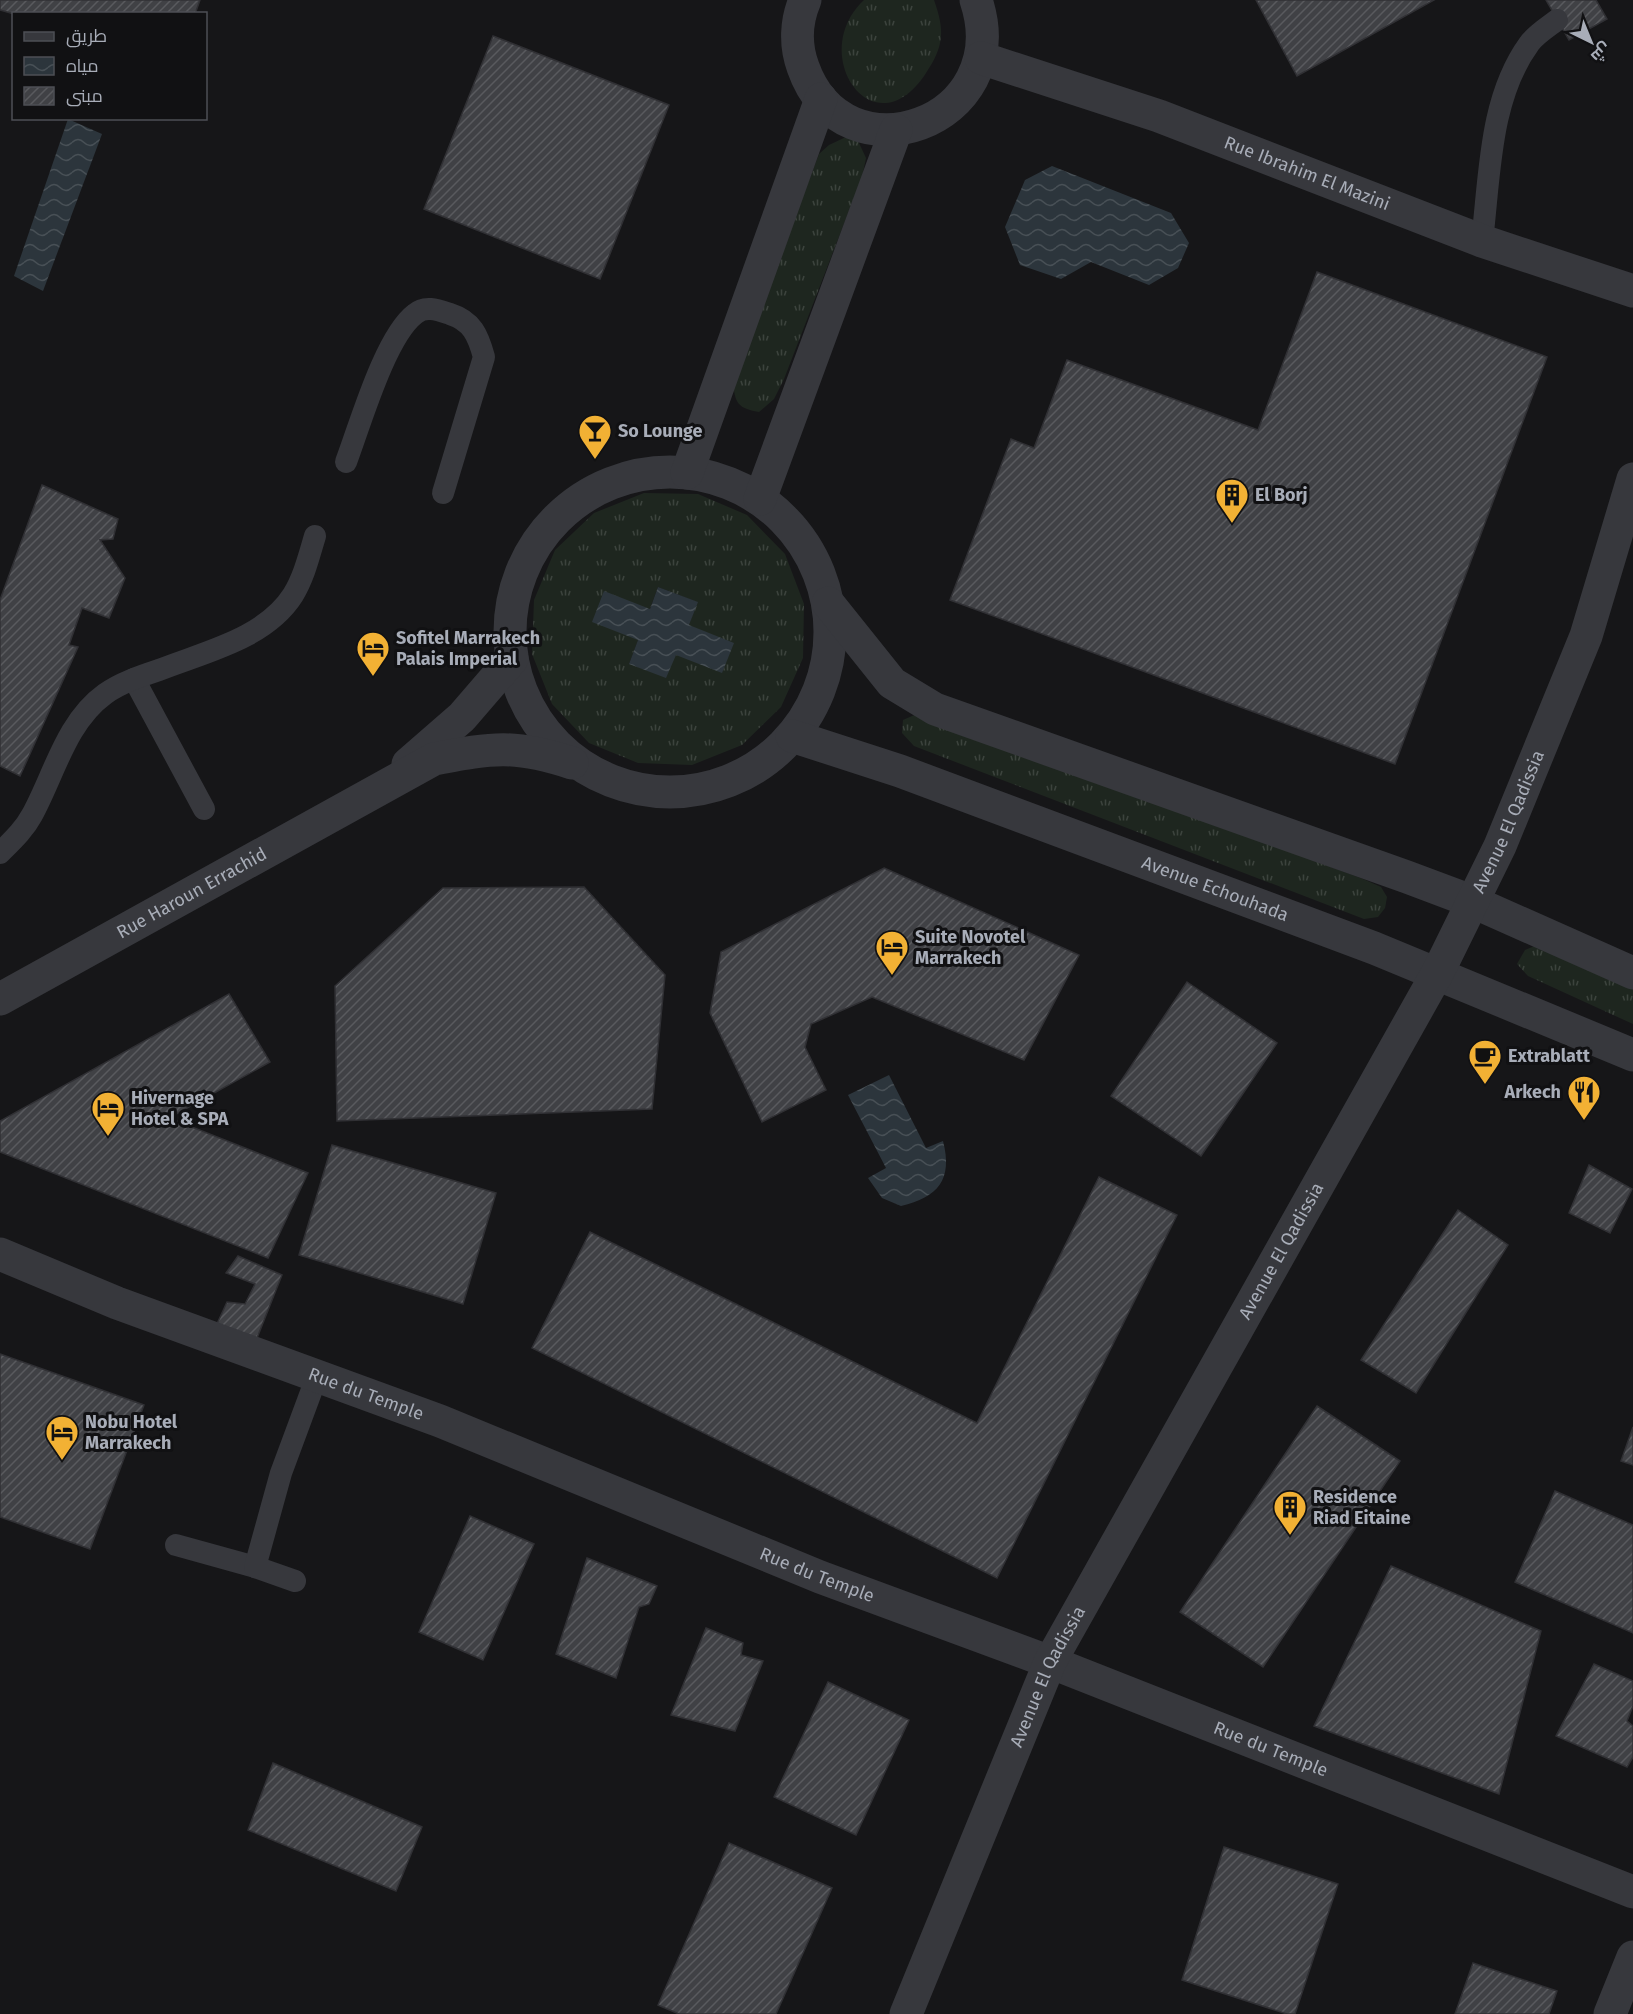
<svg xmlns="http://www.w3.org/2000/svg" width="1633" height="2014" font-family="'Fira Sans',Cairo,sans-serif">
<defs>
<pattern id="grass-tufts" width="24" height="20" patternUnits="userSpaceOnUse" patternTransform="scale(1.5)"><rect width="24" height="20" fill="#1e261f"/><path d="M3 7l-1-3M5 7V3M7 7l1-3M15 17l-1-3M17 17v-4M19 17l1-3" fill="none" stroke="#3c433d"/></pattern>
<pattern id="water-waves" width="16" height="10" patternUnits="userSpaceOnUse" patternTransform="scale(1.5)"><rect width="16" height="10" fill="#2c353c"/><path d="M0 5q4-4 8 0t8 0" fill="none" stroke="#485056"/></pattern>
<pattern id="building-hatch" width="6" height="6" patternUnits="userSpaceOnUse" patternTransform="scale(1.5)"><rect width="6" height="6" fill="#404145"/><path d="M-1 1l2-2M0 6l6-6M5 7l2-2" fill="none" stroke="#595a5e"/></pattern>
</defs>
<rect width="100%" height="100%" fill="#161618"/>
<g fill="url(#grass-tufts)" fill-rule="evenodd">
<path d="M864 0H934C945 31 944 46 926 73 874 153 806 54 864 0Z"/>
<path d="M846 137 858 141 866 158 862 177 784 379 774 399 759 412C737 408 735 403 733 381L819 154 829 145Z"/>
<path d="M644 493 698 494 747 515 785 554 804 604 803 658 781 707 742 745 692 765 638 763 589 743 552 704 532 654 534 600 555 550 594 513ZM658 587 697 602 689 625 629 664Z"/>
<polygon points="919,713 1363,879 1381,887 1387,897 1385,908 1378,917 1364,919 914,746 902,733 903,720"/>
<polygon points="1537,945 1633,988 1633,1024 1528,976 1517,964 1525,950"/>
</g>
<g fill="url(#water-waves)">
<polygon points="68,119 102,134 43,291 14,276"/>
<polygon points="1052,166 1171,213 1189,243 1178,268 1149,285 1091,262 1061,279 1020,265 1005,227 1025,180"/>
<polygon points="658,587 698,602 689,625 734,643 722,673 676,655 666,678 629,664 638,640 592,622 604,591 650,609"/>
<path d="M889 1075 926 1148 943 1141C953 1180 938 1197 901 1206L882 1198 868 1178 886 1168 848 1095Z"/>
</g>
<g fill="url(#building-hatch)" stroke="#303034" stroke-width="1.5">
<polygon points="0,0 200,0 195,14 14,14 0,10"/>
<polygon points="1256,0 1434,0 1297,76"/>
<polygon points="1546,0 1596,0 1607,19 1569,40"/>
<polygon points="493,36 669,105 600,279 424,209"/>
<polygon points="1317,272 1547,357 1395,764 950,600 1011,439 1034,448 1067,360 1258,430"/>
<polygon points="42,485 118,519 113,539 100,540 125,578 109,618 82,608 69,645 78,647 20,776 0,766 0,600"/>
<polygon points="884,868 1079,955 1024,1060 872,997 811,1024 805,1047 826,1090 762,1122 710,1013 721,952"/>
<polygon points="584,887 665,975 652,1109 337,1121 335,986 443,888"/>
<polygon points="1187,982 1277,1043 1201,1156 1111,1096"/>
<polygon points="229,994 270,1062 169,1118 308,1173 268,1258 0,1152 0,1121"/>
<polygon points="332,1145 496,1193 463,1304 299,1255"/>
<polygon points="1589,1165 1632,1189 1610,1233 1569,1213"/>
<polygon points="1099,1177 1177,1215 997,1578 532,1348 590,1232 977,1423"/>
<polygon points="1458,1210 1508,1245 1416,1393 1361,1360"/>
<polygon points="238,1256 282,1275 257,1338 216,1326 227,1302 245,1304 255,1284 226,1273"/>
<polygon points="0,1354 144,1405 90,1549 0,1517"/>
<polygon points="1317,1406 1400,1461 1263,1667 1180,1612"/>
<polygon points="1633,1427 1633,1465 1621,1461"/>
<polygon points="1555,1491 1633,1525 1633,1633 1515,1582"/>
<polygon points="470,1516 534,1544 483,1660 419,1632"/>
<polygon points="587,1558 657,1586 649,1604 639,1607 616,1678 556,1654"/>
<polygon points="1391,1566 1541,1631 1499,1794 1314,1726"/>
<polygon points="706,1628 743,1643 741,1655 763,1661 735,1731 671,1715"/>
<polygon points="1594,1664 1633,1681 1633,1706 1627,1721 1633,1726 1633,1757 1627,1767 1556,1736"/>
<polygon points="828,1682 909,1720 856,1835 774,1797"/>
<polygon points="273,1763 422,1827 396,1891 248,1830"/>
<polygon points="729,1843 832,1888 776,2014 679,2014 658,2005"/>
<polygon points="1224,1847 1338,1884 1295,2014 1287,2014 1182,1980"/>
<polygon points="1473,1963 1557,1991 1549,2014 1455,2014"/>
</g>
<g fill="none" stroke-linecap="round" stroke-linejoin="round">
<g stroke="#37383d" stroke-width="22">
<path d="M1482 241C1490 176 1489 99 1529 44 1535 35 1548 27 1557 20"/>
<path d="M346 462C360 425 385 337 415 314 425 305 438 310 450 314 472 321 478 335 484 357L443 493"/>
<polyline points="134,679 204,809"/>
<path d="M0 853C12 841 24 830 32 815 54 775 66 722 105 694 120 683 141 676 159 670 204 652 265 639 293 595 304 577 309 556 315 536"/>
<polyline points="176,1545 255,1567"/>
<polyline points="295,1581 255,1567 281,1473 317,1376"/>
</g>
<g stroke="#37383d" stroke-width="33">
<path d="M805 0C796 21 795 45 803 67 844 184 1017 123 976 0"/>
<path id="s1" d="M981 58 1159 116 1482 241 1633 291"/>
<circle cx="670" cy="632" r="160"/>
<polyline points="687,473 821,99"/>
<polyline points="760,499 896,130"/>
<polyline points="828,603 892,683 935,709 1407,877 1471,901 1633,973"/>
<path id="s2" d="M792 736 900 771 1374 948 1633 1055"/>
<polyline points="408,764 462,717 512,659"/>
<path id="s3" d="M0 999 434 759C493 748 513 744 572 763"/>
<path id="s4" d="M0 1254 117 1303 440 1421 820 1577 1050 1662 1633 1892"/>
<path id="s5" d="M906 2014 1050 1662 1438 972 1500 846 1586 636 1633 479"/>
<polyline points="1610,2014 1633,1957"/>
</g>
</g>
<defs>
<symbol id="bar-pin" viewBox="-11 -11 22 30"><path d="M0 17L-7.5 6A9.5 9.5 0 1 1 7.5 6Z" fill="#f2b134" stroke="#111113"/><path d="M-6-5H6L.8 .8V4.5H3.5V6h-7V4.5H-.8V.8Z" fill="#111"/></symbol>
<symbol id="building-pin" viewBox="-11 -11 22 30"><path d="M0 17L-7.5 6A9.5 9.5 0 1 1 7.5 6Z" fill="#f2b134" stroke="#111113"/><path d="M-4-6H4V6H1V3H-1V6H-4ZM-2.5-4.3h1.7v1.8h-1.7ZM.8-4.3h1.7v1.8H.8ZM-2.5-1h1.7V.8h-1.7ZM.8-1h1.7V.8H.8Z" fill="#111"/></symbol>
<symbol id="hotel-pin" viewBox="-11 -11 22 30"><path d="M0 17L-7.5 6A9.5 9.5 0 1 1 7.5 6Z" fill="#f2b134" stroke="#111113"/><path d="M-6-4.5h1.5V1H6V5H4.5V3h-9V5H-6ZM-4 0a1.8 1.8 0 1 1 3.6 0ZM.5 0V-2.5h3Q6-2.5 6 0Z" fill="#111"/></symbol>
<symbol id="cafe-pin" viewBox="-11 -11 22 30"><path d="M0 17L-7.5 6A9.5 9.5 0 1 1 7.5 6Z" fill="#f2b134" stroke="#111113"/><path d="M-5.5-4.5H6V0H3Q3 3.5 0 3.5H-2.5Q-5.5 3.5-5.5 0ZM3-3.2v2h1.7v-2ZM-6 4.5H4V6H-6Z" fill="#111"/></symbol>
<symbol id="restaurant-pin" viewBox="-11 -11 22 30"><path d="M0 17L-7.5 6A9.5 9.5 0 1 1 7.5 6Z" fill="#f2b134" stroke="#111113"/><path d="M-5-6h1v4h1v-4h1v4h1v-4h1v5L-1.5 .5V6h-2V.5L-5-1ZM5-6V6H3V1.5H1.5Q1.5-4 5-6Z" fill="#111"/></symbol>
</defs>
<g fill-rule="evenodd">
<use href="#bar-pin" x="576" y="412" width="38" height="52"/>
<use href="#building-pin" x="1213" y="476" width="38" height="52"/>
<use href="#hotel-pin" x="354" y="629" width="38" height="52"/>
<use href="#hotel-pin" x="873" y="928" width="38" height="52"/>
<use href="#cafe-pin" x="1466" y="1037" width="38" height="52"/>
<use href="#restaurant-pin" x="1565" y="1073" width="38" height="52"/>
<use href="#hotel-pin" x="89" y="1089" width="38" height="52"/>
<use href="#hotel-pin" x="43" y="1413" width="38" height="52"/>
<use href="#building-pin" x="1271" y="1488" width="38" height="52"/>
</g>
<g text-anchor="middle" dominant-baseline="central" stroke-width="6" stroke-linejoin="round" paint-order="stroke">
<g font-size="18" fill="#a8adb8" stroke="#111113">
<text stroke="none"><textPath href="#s1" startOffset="346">Rue Ibrahim El Mazini</textPath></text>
<text stroke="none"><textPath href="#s5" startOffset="1338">Avenue El Qadissia</textPath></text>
<text stroke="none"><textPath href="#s2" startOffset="450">Avenue Echouhada</textPath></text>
<text stroke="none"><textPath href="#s3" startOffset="219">Rue Haroun Errachid</textPath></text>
<text stroke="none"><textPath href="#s5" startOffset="852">Avenue El Qadissia</textPath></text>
<text stroke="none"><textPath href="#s4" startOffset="392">Rue du Temple</textPath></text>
<text stroke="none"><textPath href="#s4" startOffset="878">Rue du Temple</textPath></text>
<text stroke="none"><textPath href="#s5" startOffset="366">Avenue El Qadissia</textPath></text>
<text stroke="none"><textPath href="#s4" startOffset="1364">Rue du Temple</textPath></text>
</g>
<g font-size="18" font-weight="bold" fill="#a8adb8" stroke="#111113" text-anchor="start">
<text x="618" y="431">So Lounge</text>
<text x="1255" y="495">El Borj</text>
<text x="396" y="638">Sofitel Marrakech<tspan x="396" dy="21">Palais Imperial</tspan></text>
<text x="915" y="937">Suite Novotel<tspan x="915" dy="21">Marrakech</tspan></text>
<text x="1508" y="1056">Extrablatt</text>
<text x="1561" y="1092" text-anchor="end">Arkech</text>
<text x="131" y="1098">Hivernage<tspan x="131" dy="21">Hotel &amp; SPA</tspan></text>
<text x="85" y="1422">Nobu Hotel<tspan x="85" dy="21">Marrakech</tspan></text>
<text x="1313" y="1497">Residence<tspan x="1313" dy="21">Riad Eitaine</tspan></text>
</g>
</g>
<rect x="12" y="12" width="195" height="108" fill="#111113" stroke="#4d4f55" stroke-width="1.5"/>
<rect x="24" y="32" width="30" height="9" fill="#37383d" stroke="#4d4f55" stroke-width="1.5"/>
<text x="66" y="42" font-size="18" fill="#a8adb8">طريق</text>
<rect x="24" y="57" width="30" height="18" fill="url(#water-waves)" stroke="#4d4f55" stroke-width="1.5"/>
<text x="66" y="72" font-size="18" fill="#a8adb8">مياه</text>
<rect x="24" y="87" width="30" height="18" fill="url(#building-hatch)" stroke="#4d4f55" stroke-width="1.5"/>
<text x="66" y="102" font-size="18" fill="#a8adb8">مبنى</text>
<g transform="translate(1591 42) rotate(137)" stroke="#111113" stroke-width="4.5" paint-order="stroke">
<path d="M0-4.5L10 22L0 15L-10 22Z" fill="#a8adb8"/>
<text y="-9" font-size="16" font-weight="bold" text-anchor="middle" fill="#a8adb8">ش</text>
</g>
</svg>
